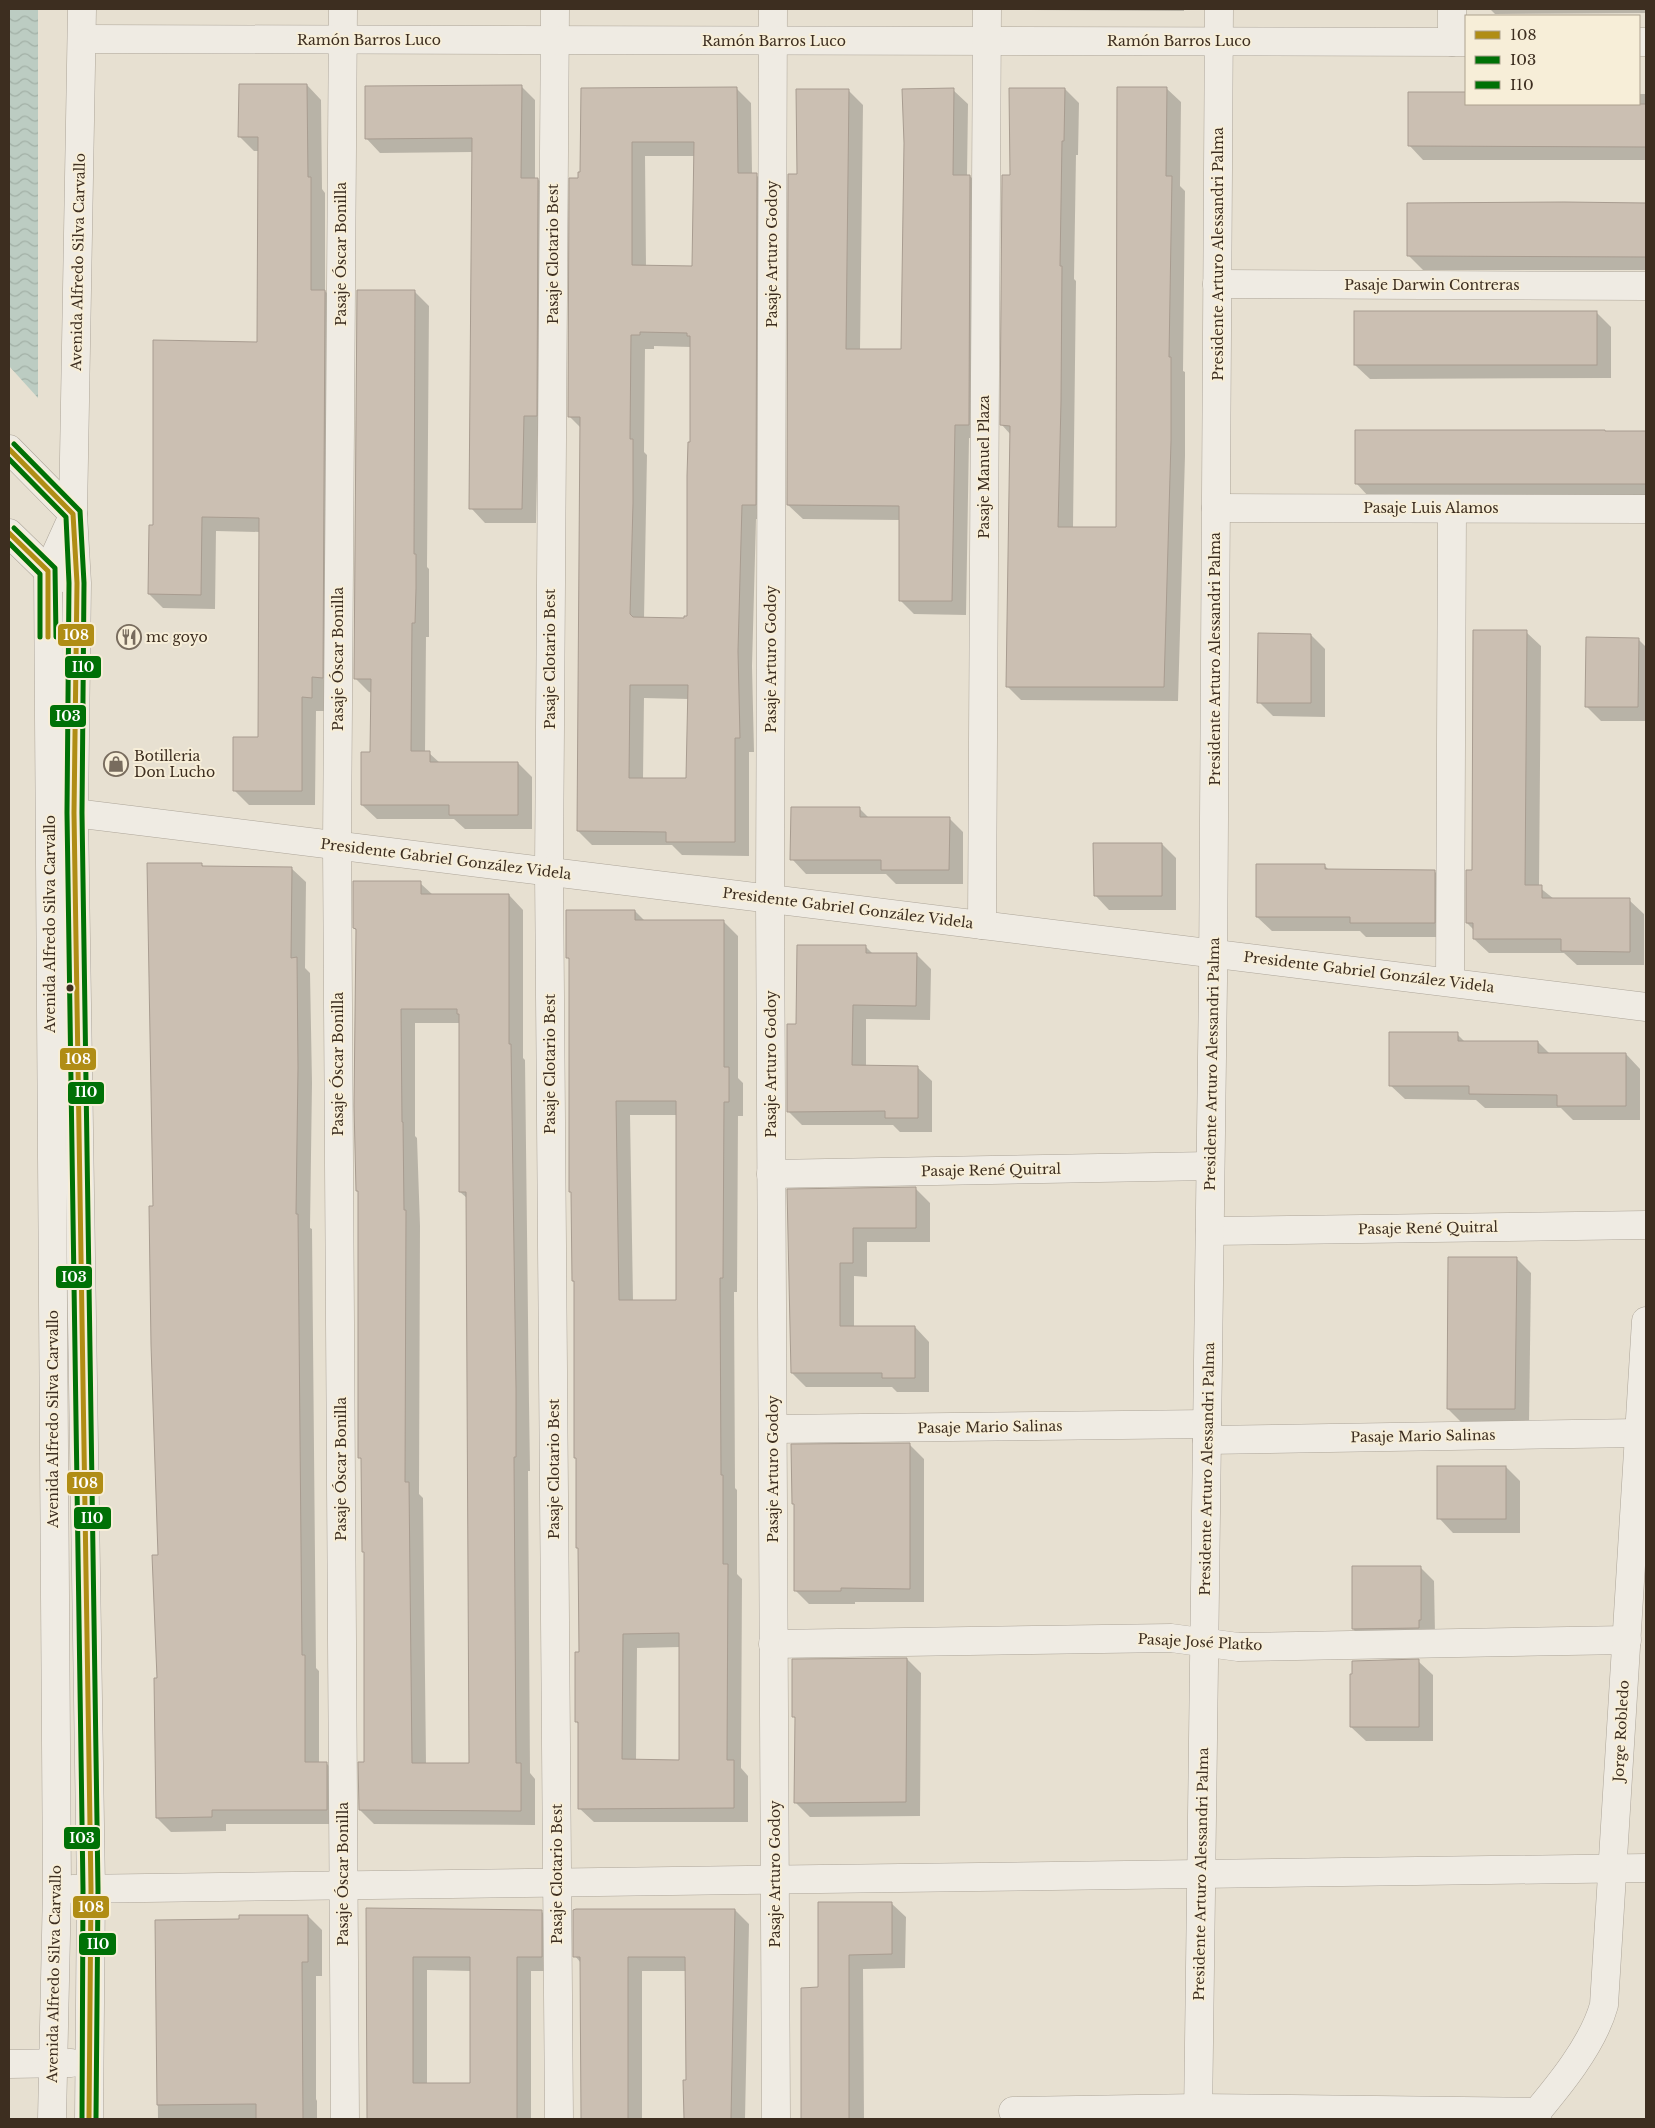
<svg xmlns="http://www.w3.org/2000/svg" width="1655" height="2128" font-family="'Libre Baskerville',serif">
<defs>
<pattern id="water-waves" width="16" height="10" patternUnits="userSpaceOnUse" patternTransform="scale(1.25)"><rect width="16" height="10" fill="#bcccc2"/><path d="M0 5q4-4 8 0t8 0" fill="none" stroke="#a2b0a6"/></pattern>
</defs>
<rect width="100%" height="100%" fill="#e7e0d1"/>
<polygon fill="url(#water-waves)" points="9,9 38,9 38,398 9,366"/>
<g fill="#0003" fill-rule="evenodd">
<polygon points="1028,9 1184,9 1184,11 1029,10"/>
<polygon points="1490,9 1646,9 1646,13 1495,14"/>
<polygon points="307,85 321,100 322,189 325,193 325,291 339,305 326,711 316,711 315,805 249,805 234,790 260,739 260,532 216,531 215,609 163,608 149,594 154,526 258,343 259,151 254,151 240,137"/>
<polygon points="521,86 535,100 535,179 538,179 552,193 550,430 538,430 536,523 485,523 471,508 473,152 380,153 366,138"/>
<polygon points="1166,88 1181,102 1180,186 1185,191 1183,371 1185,372 1185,456 1178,701 1021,700 1007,686 1011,435 1002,425 1011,177 1065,89 1079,103 1078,155 1076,155 1074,279 1076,281 1073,528 1117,529"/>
<path d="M582 89H737L751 103 752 174 756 175 771 189 770 519H756L752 666 754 752H749V856L682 855 672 845H592L578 831 581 428 569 416 579 179 582 173ZM645 156H695L694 268 646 267ZM654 346 691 347 688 617 685 619H644L647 455 644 452 645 349H654ZM644 698 689 699 687 780 643 779Z"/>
<polygon points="953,90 968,104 967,176 970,176 984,191 983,439 969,438 966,615 914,614 900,600 900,520 803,519 788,505 798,175 849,91 863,105 860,350 902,350"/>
<polygon points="1639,94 1646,94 1646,160 1423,160 1409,145 1474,116 1474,104 1639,104"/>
<polygon points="1408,204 1646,204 1646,270 1423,270 1408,255"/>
<polygon points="415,292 429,306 427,567 429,569 429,637 426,637 425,753 429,753 440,763 518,763 532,777 532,829 465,829 454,819 377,819 362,805 371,753 372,693 369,692 355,678"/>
<polygon points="1596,312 1611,327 1611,378 1370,379 1355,365"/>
<polygon points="1356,431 1646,431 1646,499 1370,498 1356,483"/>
<polygon points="1526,632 1541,646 1539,887 1554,899 1629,900 1644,914 1644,965 1577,965 1564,953 1489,953 1474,939 1474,930 1467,923 1474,871"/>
<polygon points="1311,635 1325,649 1325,717 1273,716 1259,702"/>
<polygon points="1638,639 1646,647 1646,721 1601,721 1586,706"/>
<polygon points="859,808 869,818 949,818 963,832 963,884 896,884 886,874 806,874 792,859"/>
<polygon points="1162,844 1176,858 1176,910 1109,910 1095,895"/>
<polygon points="201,864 205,868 291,868 306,882 305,968 310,973 312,1083 310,1228 312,1229 316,1668 319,1671 319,1764 327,1764 341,1778 341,1824 226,1824 226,1831 171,1832 157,1818 160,1557 148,865"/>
<polygon points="1324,865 1330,871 1434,871 1449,885 1448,937 1366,937 1360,931 1272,931 1257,917"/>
<path d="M420 883 433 895H509L523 910V1058L525 1060 529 1403 530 1471H528L530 1773 535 1779V1825L374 1824 360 1810 365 1764V1553L363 1551V1461L359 1457 360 1193 357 1191V931L354 928ZM415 1023H461L460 1192 467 1198 470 1764H426L423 1498 419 1494 420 1226 417 1138 415 1136Z"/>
<path d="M635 911 645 921H723L738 936V1078L743 1083V1116H738L737 1292H734L735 1488 737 1490V1574L742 1579 741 1768 748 1776V1822H594L579 1808V1725L576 1721 580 1654 575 1283 573 1281 572 1193 570 1191 571 961 567 957ZM630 1115H678L677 1301H633ZM680 1647V1761H636L637 1648Z"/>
<polygon points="865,946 873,954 916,954 931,969 930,1020 866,1019 866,1067 917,1067 932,1081 932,1132 900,1132 893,1125 802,1125 788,1111 798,1025"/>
<polygon points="1457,1034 1465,1042 1538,1042 1550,1054 1626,1054 1640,1069 1640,1120 1573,1120 1561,1108 1485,1108 1476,1100 1405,1099 1390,1085"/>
<polygon points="915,1188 930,1203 930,1242 867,1242 867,1277 854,1276 854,1327 915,1327 929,1342 929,1392 897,1392 892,1387 806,1387 792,1373 788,1191"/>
<polygon points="1517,1259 1531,1273 1529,1423 1462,1423 1448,1409"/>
<polygon points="909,1444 924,1459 924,1602 855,1602 855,1604 809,1604 795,1590 795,1505 793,1503"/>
<polygon points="1506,1467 1520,1481 1520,1533 1453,1533 1439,1518"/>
<polygon points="1420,1567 1434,1581 1435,1634 1367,1643 1353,1629"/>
<polygon points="907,1659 921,1673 920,1816 810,1817 796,1803 796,1719 794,1717"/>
<polygon points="1418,1661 1433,1675 1433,1741 1366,1741 1351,1727"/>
<polygon points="891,1903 906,1917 905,1968 863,1969 864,2119 802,2119 803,1989 819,1989"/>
<path d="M367 1909 541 1911 556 1926V1971H531V2119H368ZM427 1970 471 1971V2085H427Z"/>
<polygon points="735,1910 749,1924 745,2119 685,2119 685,2081 687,2081 686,1971 642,1971 642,2119 582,2119 581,1963 575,1956"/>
<polygon points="308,1916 322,1930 322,1976 316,1976 316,2099 317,2101 317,2119 158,2119 156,1921 241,1920"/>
</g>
<g fill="#cbbfb2" stroke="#a89c90" fill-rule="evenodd">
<polygon points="239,84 307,84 308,177 311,177 311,290 325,290 323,678 312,677 312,698 302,697 302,791 233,791 233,737 258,737 259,518 202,517 201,595 148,594 149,525 153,525 153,340 257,342 258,137 238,137"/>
<polygon points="522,85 521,178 538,178 537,416 524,416 522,509 469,509 472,138 365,139 365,86"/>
<path d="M737 87 738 173H757L756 505H742L738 651 740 738H735V842H666V832L577 831 580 417H568L569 178H578V172H580L581 88ZM632 142H694L692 266 632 265ZM640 332 687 333V336H690V442H688L687 476V616H684V618L633 617 630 614 633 504V439H630L631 335H640ZM630 685H688L686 778H629Z"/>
<polygon points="1117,87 1167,87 1166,176 1172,176 1169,357 1171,357 1171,441 1164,687 1006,687 1010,426 1000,425 1002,175 1010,175 1009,88 1065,88 1064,141 1062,141 1060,266 1062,266 1061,402 1058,527 1116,527"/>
<polygon points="954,88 953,175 970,175 969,425 955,425 952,601 899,601 899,506 787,505 788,174 797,174 796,89 849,89 846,349 901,349 904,143 902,89"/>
<polygon points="1408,92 1466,92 1466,104 1646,104 1646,147 1408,146"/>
<polygon points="1564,202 1646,203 1646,257 1407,256 1407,203"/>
<polygon points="357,290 415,290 414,554 416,554 416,589 415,623 412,623 411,751 430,751 430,762 518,762 518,815 449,815 449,805 361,805 361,752 370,752 371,679 354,679"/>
<rect x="1354" y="311" width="243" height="54"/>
<polygon points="1355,430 1605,430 1605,431 1646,431 1646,484 1355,484"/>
<polygon points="1473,630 1527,630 1525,885 1542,885 1542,898 1630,898 1630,952 1561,951 1561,939 1473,939 1473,923 1466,923 1466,870 1472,870"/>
<polygon points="1258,633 1311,634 1311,703 1257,703"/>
<polygon points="1586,637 1639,638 1638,707 1585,707"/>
<polygon points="791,807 860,807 860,817 950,817 949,870 881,870 881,860 790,860"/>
<polygon points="1093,843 1162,843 1162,896 1094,896"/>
<polygon points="147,863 202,863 202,866 292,867 291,958 297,957 298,1068 296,1214 298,1214 302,1655 305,1655 305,1762 327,1762 327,1810 212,1810 212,1817 156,1818 154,1678 157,1678 152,1555 158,1555 151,1345 149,1206 153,1206"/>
<polygon points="1256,864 1325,864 1325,869 1435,870 1435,923 1350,923 1350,917 1256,917"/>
<path d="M353 881H421V894H509V1044H511L516 1388V1457H514L516 1763H521V1811L359 1810 358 1762H364V1552H362L361 1458H358V1191H356L354 1106 356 929 353 928ZM401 1009H457V1014H459V1192H466L469 1763H412L409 1482H405L406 1210H404L403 1122H402Z"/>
<path d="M566 910H635V920H724V1067H729V1102H724L723 1278H720L721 1475H723V1564H728L727 1760H734V1808L578 1809V1722H575V1652H579L578 1548H576V1458H574V1281H572L571 1192H569V958H566ZM616 1101H676V1300H619ZM679 1633V1760L622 1759 623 1634Z"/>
<polygon points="797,945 866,945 866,953 917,953 916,1006 853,1005 852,1065 918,1066 918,1118 885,1118 885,1111 787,1112 787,1024 796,1024"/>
<polygon points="1389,1032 1458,1032 1458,1041 1538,1041 1538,1053 1626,1053 1626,1106 1557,1106 1557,1095 1469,1094 1469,1086 1389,1086"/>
<polygon points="916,1187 916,1228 853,1228 853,1263 840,1263 840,1326 915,1326 915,1378 882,1378 882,1373 791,1373 787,1189"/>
<polygon points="1448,1257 1517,1257 1515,1409 1447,1409"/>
<polygon points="910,1443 910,1589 841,1588 841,1591 794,1591 794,1504 792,1504 791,1444"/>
<rect x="1437" y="1466" width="69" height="53"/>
<polygon points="1352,1566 1421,1566 1421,1620 1419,1620 1419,1628 1352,1629"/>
<polygon points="907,1658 906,1802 794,1803 795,1717 792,1717 792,1659"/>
<polygon points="1419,1659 1419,1727 1350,1727 1350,1674 1352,1674 1352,1661"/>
<polygon points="818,1902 892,1902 892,1954 849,1955 849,2119 801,2119 801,1988 818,1987"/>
<path d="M366 1908 542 1910V1957H517V2119H367ZM413 1957H470V2083H413Z"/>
<polygon points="576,1909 735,1909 731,2119 684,2119 683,2080 686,2080 685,1957 628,1957 628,2119 581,2119 580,1957 573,1957 573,1910"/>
<polygon points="239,1915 308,1915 308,1962 302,1962 303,2119 256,2119 256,2104 157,2105 155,1920 239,1919"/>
</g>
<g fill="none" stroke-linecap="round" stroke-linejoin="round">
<defs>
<g id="minor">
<polyline points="82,9 73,514 77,583 74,813 91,1889 89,2119"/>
<polyline points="343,9 337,845 345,2119"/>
<polyline points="555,9 549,871 559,2119"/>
<polyline points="773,9 770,899 776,2119"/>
<polyline points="82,39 1466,42"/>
<polyline points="1452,42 1452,9"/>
<polyline points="1639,42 1646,42"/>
<polyline points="1217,284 1646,286"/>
<polyline points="9,449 73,514"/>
<polyline points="1216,508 1646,509"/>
<polyline points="9,533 48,571 64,578"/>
<polyline points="58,811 1646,1007"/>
<polyline points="982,925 987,9"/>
<polyline points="1450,982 1452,509"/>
<polyline points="771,1174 1210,1166"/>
<polyline points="1210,1231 1646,1225"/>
<polyline points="773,1429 1207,1424"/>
<polyline points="1207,1440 1639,1433"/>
<polyline points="773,1644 1171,1638 1238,1647 1627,1640"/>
<polyline points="73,1889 1646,1868"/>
<polyline points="9,2064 71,2063"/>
<polyline points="1013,2111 1198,2108 1538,2112"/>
<polyline points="52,2119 57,1889 48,571 72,518"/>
<polyline points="1198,2119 1213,981 1219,9"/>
<path d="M1531 2119C1558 2087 1593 2045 1604 2005L1646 1321"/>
</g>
</defs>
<use href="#minor" stroke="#ada599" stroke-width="29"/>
<use href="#minor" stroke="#efebe3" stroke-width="28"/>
<defs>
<g id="bus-1">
<polyline points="9,449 73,514 77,583 74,813 91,1889 89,2119"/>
<polyline points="9,533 48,571 48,637"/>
</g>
<g id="bus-2">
<polyline points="9,459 66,517 69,583 67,813 83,1889 82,2119"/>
<polyline points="9,543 40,574 40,637"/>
</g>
<g id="bus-3">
<polyline points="14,444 80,511 84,583 82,813 98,1889 96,2119"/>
<polyline points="14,528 55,568 56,637"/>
</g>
</defs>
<use href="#bus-1" stroke="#f7eed8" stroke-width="9"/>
<use href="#bus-2" stroke="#f7eed8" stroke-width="9"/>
<use href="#bus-3" stroke="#f7eed8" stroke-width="9"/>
<use href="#bus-1" stroke="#b08d15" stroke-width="5"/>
<use href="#bus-2" stroke="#007106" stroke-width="5"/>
<use href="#bus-3" stroke="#007106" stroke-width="5"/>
</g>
<defs>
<symbol id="restaurant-ring" viewBox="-11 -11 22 22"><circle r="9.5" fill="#f7eed8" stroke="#786c5e" stroke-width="1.5"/><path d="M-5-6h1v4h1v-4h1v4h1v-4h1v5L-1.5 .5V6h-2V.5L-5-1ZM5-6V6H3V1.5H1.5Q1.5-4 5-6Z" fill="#786c5e"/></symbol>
<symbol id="shop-ring" viewBox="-11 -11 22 22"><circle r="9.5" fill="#f7eed8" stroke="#786c5e" stroke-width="1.5"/><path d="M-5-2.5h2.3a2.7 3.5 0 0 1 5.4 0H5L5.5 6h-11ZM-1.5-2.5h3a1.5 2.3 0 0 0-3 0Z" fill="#786c5e"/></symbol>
</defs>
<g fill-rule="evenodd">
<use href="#restaurant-ring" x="115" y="623" width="28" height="28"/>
<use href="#shop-ring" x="102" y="750" width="28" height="28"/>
</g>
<circle fill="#3d2e20" stroke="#f7eed8" stroke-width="2" cx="70" cy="988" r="4.5"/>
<g text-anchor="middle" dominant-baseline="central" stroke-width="4" stroke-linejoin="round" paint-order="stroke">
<g font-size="14" fill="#3d2e20" stroke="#f7eed8">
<text x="369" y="40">Ramón Barros Luco</text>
<text x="774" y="41">Ramón Barros Luco</text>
<text x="1179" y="41">Ramón Barros Luco</text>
<text transform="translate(341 254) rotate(-90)">Pasaje Óscar Bonilla</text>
<text transform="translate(553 254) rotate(-90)">Pasaje Clotario Best</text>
<text transform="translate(772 254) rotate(-90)">Pasaje Arturo Godoy</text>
<text transform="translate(1218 254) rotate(-90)">Presidente Arturo Alessandri Palma</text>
<text transform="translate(78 262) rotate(-89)">Avenida Alfredo Silva Carvallo</text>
<text x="1432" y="285">Pasaje Darwin Contreras</text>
<text transform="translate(984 467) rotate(-90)">Pasaje Manuel Plaza</text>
<text x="1431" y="508">Pasaje Luis Alamos</text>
<text transform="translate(338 659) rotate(-90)">Pasaje Óscar Bonilla</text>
<text transform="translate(550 659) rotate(-90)">Pasaje Clotario Best</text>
<text transform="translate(771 659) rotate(-90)">Pasaje Arturo Godoy</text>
<text transform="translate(1215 659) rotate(-90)">Presidente Arturo Alessandri Palma</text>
<text transform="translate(446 859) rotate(7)">Presidente Gabriel González Videla</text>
<text transform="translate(848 908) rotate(7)">Presidente Gabriel González Videla</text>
<text transform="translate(50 924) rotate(-90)">Avenida Alfredo Silva Carvallo</text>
<text transform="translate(1369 972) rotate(7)">Presidente Gabriel González Videla</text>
<text transform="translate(338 1064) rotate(-90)">Pasaje Óscar Bonilla</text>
<text transform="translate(550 1064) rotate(-90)">Pasaje Clotario Best</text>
<text transform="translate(771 1064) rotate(-90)">Pasaje Arturo Godoy</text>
<text transform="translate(1212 1064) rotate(-89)">Presidente Arturo Alessandri Palma</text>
<text transform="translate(991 1170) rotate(-1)">Pasaje René Quitral</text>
<text transform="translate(1428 1228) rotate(-1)">Pasaje René Quitral</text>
<text transform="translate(53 1419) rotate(-90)">Avenida Alfredo Silva Carvallo</text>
<text transform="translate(990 1427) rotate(-1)">Pasaje Mario Salinas</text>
<text transform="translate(1423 1436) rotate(-1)">Pasaje Mario Salinas</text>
<text transform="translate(341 1469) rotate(-90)">Pasaje Óscar Bonilla</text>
<text transform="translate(554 1469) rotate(-90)">Pasaje Clotario Best</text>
<text transform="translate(773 1469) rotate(-90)">Pasaje Arturo Godoy</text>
<text transform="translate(1207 1469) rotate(-89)">Presidente Arturo Alessandri Palma</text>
<text transform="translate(1200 1642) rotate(3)">Pasaje José Platko</text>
<text transform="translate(1621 1731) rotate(-87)">Jorge Robledo</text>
<text transform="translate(343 1874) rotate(-90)">Pasaje Óscar Bonilla</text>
<text transform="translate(557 1874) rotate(-90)">Pasaje Clotario Best</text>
<text transform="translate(775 1874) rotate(-90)">Pasaje Arturo Godoy</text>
<text transform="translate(1201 1874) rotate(-89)">Presidente Arturo Alessandri Palma</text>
<text transform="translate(54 1974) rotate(-89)">Avenida Alfredo Silva Carvallo</text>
</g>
<g font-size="14" fill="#3d2e20" stroke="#f7eed8" text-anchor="start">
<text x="146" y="637">mc goyo</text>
<text x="134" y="756">Botilleria<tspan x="134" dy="16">Don Lucho</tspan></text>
</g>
</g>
<g stroke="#f7eed8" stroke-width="2">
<rect x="57" y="623" width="38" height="24" rx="5" fill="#b08d15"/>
<rect x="64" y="655" width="38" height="24" rx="5" fill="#007106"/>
<rect x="49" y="704" width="38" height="24" rx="5" fill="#007106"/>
<rect x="59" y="1047" width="38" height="24" rx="5" fill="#b08d15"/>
<rect x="67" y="1081" width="38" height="24" rx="5" fill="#007106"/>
<rect x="55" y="1265" width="38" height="24" rx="5" fill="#007106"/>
<rect x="66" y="1471" width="38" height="24" rx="5" fill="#b08d15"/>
<rect x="73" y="1506" width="39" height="24" rx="5" fill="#007106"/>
<rect x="63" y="1826" width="38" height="24" rx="5" fill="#007106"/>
<rect x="72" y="1895" width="38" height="24" rx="5" fill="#b08d15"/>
<rect x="78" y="1932" width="39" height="24" rx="5" fill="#007106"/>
</g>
<g font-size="14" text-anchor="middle" font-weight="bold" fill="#fff">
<text x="76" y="640">108</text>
<text x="83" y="672">I10</text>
<text x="68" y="721">I03</text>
<text x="78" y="1064">108</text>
<text x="86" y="1097">I10</text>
<text x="74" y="1282">I03</text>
<text x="85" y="1488">108</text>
<text x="92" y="1523">I10</text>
<text x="82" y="1843">I03</text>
<text x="91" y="1912">108</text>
<text x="98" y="1949">I10</text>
</g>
<rect width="1655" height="2128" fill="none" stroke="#3d2e20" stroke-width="20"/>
<rect x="1465" y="15" width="175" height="90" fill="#f7eed8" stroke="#ada18e"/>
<rect x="1475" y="31" width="25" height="8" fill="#b08d15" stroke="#ada18e"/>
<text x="1510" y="40" font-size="15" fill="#3d2e20">108</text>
<rect x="1475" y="56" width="25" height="8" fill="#007106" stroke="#ada18e"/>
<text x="1510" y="65" font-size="15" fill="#3d2e20">I03</text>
<rect x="1475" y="81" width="25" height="8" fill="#007106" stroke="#ada18e"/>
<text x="1510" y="90" font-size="15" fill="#3d2e20">I10</text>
</svg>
